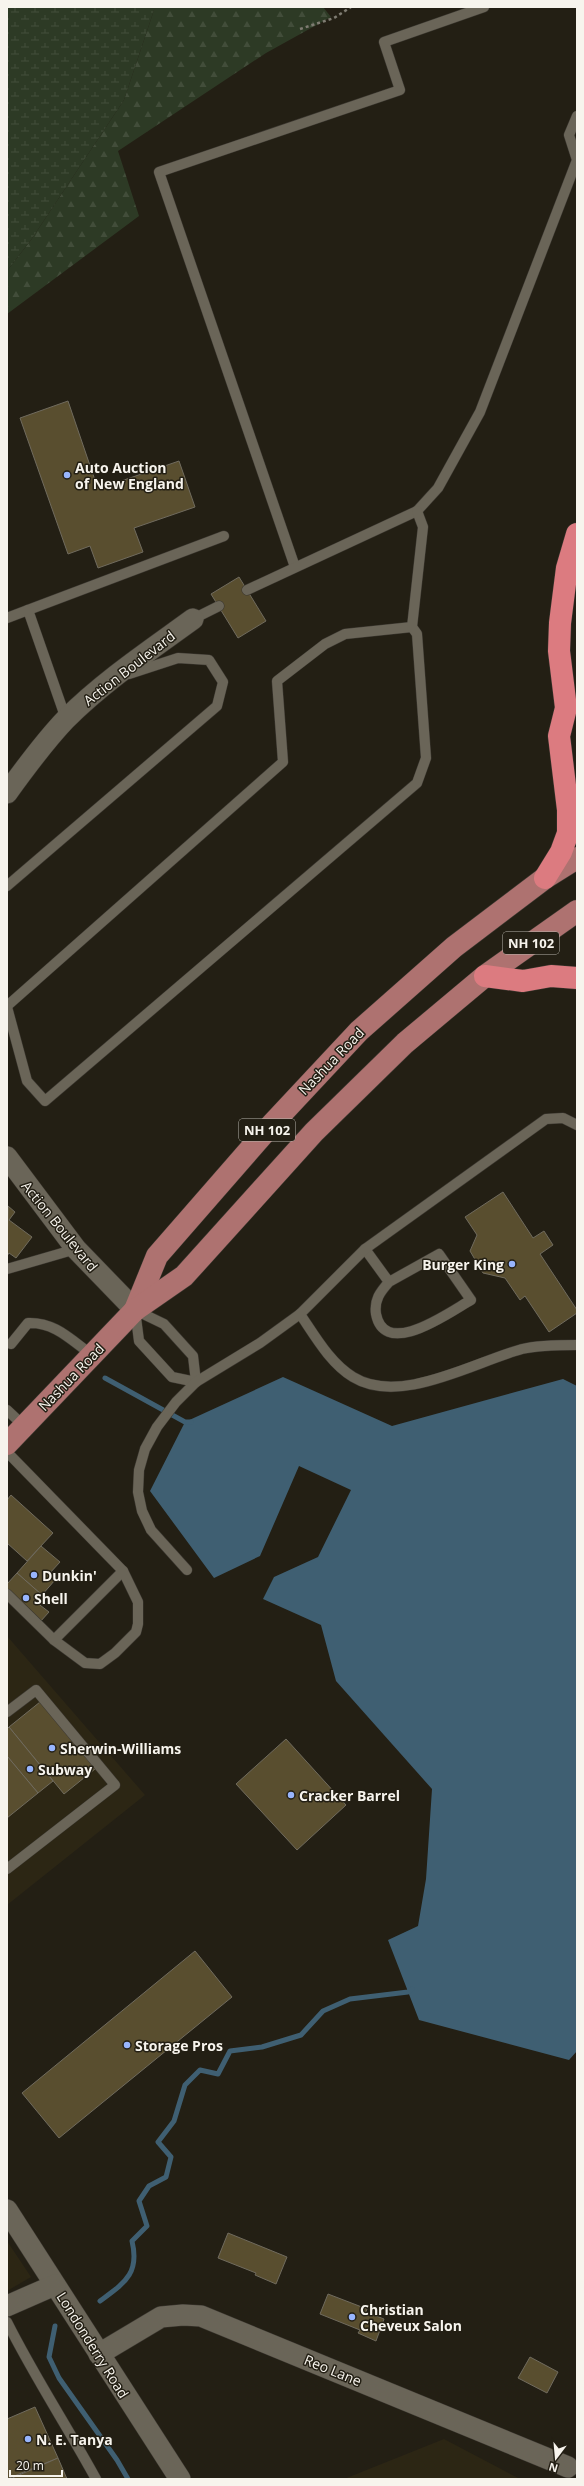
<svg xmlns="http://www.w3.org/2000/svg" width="584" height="2486" font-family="'Open Sans',sans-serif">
<defs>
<pattern id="forest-firs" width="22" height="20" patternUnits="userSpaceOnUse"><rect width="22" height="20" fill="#2d3a25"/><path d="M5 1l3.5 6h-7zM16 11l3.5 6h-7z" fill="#424d3a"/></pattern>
<pattern id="wetland-marsh" width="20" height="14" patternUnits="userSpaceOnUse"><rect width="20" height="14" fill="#2d3a25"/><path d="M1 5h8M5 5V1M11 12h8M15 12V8" fill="none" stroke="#424d3a"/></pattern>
</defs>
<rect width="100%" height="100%" fill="#231f14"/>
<g fill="#2c2614">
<polygon points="7,1636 145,1795 7,1905"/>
<polygon points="7,2241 31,2277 7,2291"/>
<polygon points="444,2439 520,2479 344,2479"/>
</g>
<polygon fill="url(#forest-firs)" points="155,7 323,7 331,17 266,53 118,151 139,216 7,314 7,271 31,240 124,100"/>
<polygon fill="url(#wetland-marsh)" points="7,7 155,7 124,100 31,240 7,271"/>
<polygon fill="#3f5f72" points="283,1377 392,1426 563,1379 577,1386 577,2051 569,2060 419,2020 388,1940 418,1926 426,1879 432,1789 336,1681 321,1625 263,1599 274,1577 318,1557 351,1490 299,1466 260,1556 214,1578 150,1491 185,1422"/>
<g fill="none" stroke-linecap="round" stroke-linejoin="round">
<g stroke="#3f5f72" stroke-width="5">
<polyline points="105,1378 185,1422 191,1422"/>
<path d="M100 2301C124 2283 140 2274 132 2241L147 2226 139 2201 149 2186 166 2177 171 2157 158 2142 174 2121 185 2085 200 2070 218 2074 230 2051 262 2047 301 2035 323 2011 350 1999 408 1992 412 1989"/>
<polyline points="55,2326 49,2357 59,2378 117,2460 128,2479"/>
</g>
</g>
<g fill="#594e2f" stroke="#706b5e">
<polygon points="68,401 98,489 179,461 195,507 134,528 143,552 98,568 90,546 68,554 20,418"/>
<polygon points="239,577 266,621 238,638 211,594"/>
<polygon points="503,1192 533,1238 544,1231 553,1245 540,1254 577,1310 577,1313 549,1332 525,1296 520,1300 505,1278 483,1273 470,1251 477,1235 465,1217"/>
<polygon points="8,1206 15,1212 9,1220 32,1237 16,1258 9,1253 7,1256"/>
<polygon points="11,1495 53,1533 27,1561 7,1543 7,1500"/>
<polygon points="41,1546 60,1562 49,1574 55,1580 42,1595 17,1573"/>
<polygon points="17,1573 42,1595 36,1602 49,1612 40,1622 7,1593 7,1584"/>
<polygon points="40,1702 95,1769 64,1794 9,1727"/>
<polygon points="9,1727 53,1781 38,1793 7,1756 7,1729"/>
<polygon points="286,1739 346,1805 297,1850 236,1784"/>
<polygon points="7,1756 38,1793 7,1818"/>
<polygon points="195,1951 232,1997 59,2138 22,2093"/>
<polygon points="228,2233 287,2257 276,2284 255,2275 256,2273 218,2258"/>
<polygon points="328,2294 367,2309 366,2312 384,2319 376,2341 358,2333 360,2330 320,2314"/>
<polygon points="530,2357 558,2372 547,2393 518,2378"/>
<polygon points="35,2407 58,2458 7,2479 7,2419"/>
<polygon points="58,2458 67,2479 10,2479"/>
</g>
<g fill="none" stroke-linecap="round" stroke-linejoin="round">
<defs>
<g id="service">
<polyline points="295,567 159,172 400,90 384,42 484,7"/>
<polyline points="247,590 417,511 438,488 480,412 577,160 569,135 577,116"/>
<polyline points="28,610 224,536"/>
<polyline points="7,618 28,610 66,719"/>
<polyline points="193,619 219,606"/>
<polyline points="7,886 217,706 223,682 209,660 178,658 129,674"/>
<polyline points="7,1006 283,762 277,681 325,644 345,634 412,627"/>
<polyline points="7,1007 27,1081 45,1101 417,783 426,758 417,634 412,627 423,527 417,511"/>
<path d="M365 1249 389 1282C380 1292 374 1300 376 1314 385 1360 451 1311 471 1300L439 1254 389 1282"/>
<polyline points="7,1269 76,1249"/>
<polyline points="135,1310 139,1341 172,1377 196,1382"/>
<polyline points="135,1310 164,1324 193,1356 196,1382"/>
<path d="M300 1314C315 1336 330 1363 353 1377 400 1406 474 1362 522 1349 539 1345 559 1345 577 1345"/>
<path d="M11 1344 28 1323C55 1322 71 1340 92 1355"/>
<polyline points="7,1410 24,1426"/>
<polyline points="7,1452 123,1571 138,1602 138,1624 136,1632 115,1653 100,1664 85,1663 54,1640 7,1594"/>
<polyline points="187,1570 151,1530 142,1511 138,1492 139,1470 145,1449 157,1427 176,1402 196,1382 260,1343 300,1314 365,1249 546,1119 563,1118 577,1125"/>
<polyline points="54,1640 123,1571"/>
<polyline points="7,1712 36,1690 115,1785 7,1869"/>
<path d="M7 2322C34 2376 67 2426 96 2479"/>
</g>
<g id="minor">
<path d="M7 793C25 768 44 742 66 719 104 681 149 651 193 619"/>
<polyline points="7,1157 76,1249 135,1310"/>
<polyline points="7,2210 180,2479"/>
<polyline points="7,2306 55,2285"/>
<polyline points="99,2354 161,2317 183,2315 201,2316 568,2467"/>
</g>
<g id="primary">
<polyline points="135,1310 157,1256 273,1123 359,1031 454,947 545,878 577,858"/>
<polyline points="7,1444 135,1310 184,1276 314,1132 405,1043 485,976 577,911"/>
</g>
<g id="motorway">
<polyline points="545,878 561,852 568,833 568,810 559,736 566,708 559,651 560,623 567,568 577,534"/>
<polyline points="485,976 523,981 551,976 577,978"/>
</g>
</defs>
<use href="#service" stroke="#3c3831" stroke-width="11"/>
<use href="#minor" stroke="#3c3831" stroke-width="22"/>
<use href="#primary" stroke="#3c3831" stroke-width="23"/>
<use href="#motorway" stroke="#3c3831" stroke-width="23"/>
<polyline stroke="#7f7c72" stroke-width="2.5" stroke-dasharray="3 3" stroke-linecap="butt" points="300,29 334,18 351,7"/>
<use href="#service" stroke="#6a6558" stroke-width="10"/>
<use href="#minor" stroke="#6a6558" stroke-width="21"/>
<use href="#primary" stroke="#ae7270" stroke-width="22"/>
<use href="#motorway" stroke="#dc7b80" stroke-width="22"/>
</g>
<g fill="#98b5fd" stroke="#231f14" stroke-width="1.5">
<circle cx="67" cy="475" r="4"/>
<circle cx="512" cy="1264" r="4"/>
<circle cx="34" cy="1575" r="4"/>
<circle cx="26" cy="1598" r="4"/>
<circle cx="52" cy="1748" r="4"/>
<circle cx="30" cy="1769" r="4"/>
<circle cx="291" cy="1795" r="4"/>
<circle cx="127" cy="2045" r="4"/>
<circle cx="352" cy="2317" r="4"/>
<circle cx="28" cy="2439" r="4"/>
</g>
<g text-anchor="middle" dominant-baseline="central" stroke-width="3" stroke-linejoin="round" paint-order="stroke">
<g fill="#231f14" stroke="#b7b4ac" stroke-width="1">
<rect x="503" y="932" width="56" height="22" rx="3"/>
<rect x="239" y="1119" width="56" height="22" rx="3"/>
</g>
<g font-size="13" font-weight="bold" fill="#f7f4ed">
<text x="531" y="943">NH 102</text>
<text x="267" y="1130">NH 102</text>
</g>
<g font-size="14" font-weight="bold" fill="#f7f4ed" stroke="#231f14" text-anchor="start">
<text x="75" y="467">Auto Auction<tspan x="75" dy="16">of New England</tspan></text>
<text x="504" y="1264" text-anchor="end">Burger King</text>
<text x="42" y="1575">Dunkin'</text>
<text x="34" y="1598">Shell</text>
<text x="60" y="1748">Sherwin-Williams</text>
<text x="38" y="1769">Subway</text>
<text x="299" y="1795">Cracker Barrel</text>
<text x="135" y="2045">Storage Pros</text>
<text x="360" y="2309">Christian<tspan x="360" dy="16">Cheveux Salon</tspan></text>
<text x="36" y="2439">N. E. Tanya</text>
</g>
<g font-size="14" fill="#f7f4ed" stroke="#231f14">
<text transform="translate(129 668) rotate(-38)">Action Boulevard</text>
<text transform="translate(331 1061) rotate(-46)">Nashua Road</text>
<text transform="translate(60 1226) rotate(51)">Action Boulevard</text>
<text transform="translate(71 1377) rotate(-46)">Nashua Road</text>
<text transform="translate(93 2345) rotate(58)">Londonderry Road</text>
<text transform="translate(333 2370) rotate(22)">Reo Lane</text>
</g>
</g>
<rect width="584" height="2486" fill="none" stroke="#f7f4ed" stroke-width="16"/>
<g transform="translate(556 2458) rotate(196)" stroke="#231f14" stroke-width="3" paint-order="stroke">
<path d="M0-3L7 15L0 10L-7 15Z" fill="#f7f4ed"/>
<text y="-6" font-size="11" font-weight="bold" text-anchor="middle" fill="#f7f4ed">N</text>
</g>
<path d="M10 2470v6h52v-6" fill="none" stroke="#f7f4ed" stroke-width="2"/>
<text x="16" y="2470" font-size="12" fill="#f7f4ed" stroke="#231f14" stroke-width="3" paint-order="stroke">20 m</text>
</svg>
